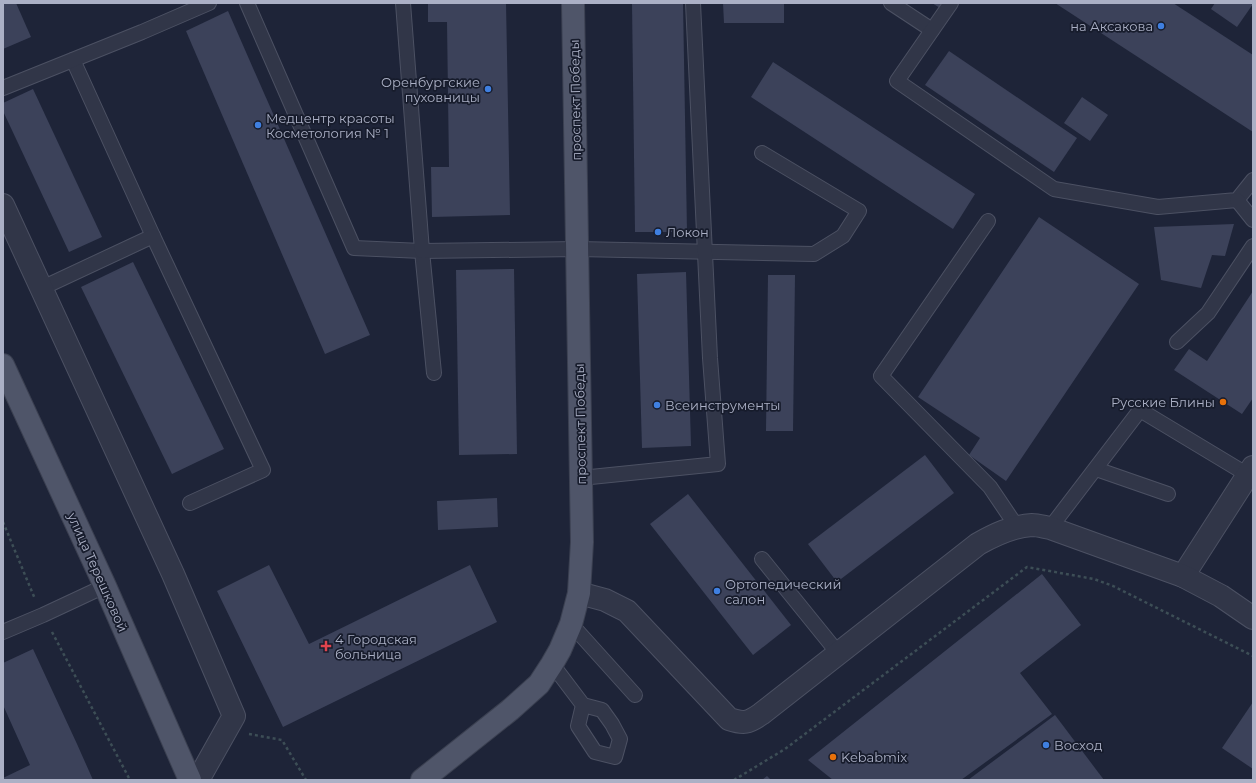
<svg xmlns="http://www.w3.org/2000/svg" width="1256" height="783" font-family="Montserrat,sans-serif">
<rect width="100%" height="100%" fill="#1e2438"/>
<g fill="#3c425a">
<polygon points="3,3 16,3 31,37 3,49"/>
<polygon points="428,3 506,3 510,215 432,217 431,167 449,167 447,22 428,22"/>
<polygon points="632,3 683,3 687,232 635,232"/>
<polygon points="723,3 784,3 784,23 724,23"/>
<polygon points="932,3 943,3 940,8"/>
<polygon points="1055,3 1173,3 1253,55 1253,132"/>
<polygon points="1215,3 1253,3 1253,4 1237,27 1211,9"/>
<polygon points="228,11 370,335 325,354 186,31"/>
<polygon points="949,51 1077,138 1054,172 925,85"/>
<polygon points="773,62 975,194 953,229 751,97"/>
<polygon points="33,89 102,237 69,252 3,111 3,103"/>
<polygon points="1082,97 1108,115 1090,141 1064,123"/>
<polygon points="1039,217 1139,284 1006,481 969,455 980,438 918,397"/>
<polygon points="1234,224 1225,256 1212,255 1201,288 1161,280 1154,227"/>
<polygon points="133,262 224,449 172,474 81,287"/>
<polygon points="514,269 517,454 459,455 456,270"/>
<polygon points="686,272 691,446 642,448 637,274"/>
<polygon points="768,275 795,275 793,431 766,431"/>
<polygon points="1253,291 1253,398 1242,414 1174,370 1189,349 1207,361"/>
<polygon points="925,455 954,493 837,582 808,544"/>
<polygon points="688,494 791,625 753,655 650,524"/>
<polygon points="497,498 498,527 438,530 437,501"/>
<polygon points="269,565 309,644 470,565 497,622 283,727 217,591"/>
<polygon points="1042,574 1081,625 1020,673 1052,714 961,780 833,780 808,760"/>
<polygon points="33,649 77,744 93,780 3,780 3,778 30,765 3,705 3,663"/>
<polygon points="1253,702 1253,769 1222,748"/>
<polygon points="1055,715 1104,780 968,780"/>
<polygon points="767,776 771,780 762,780"/>
</g>
<g fill="none" stroke-linecap="round" stroke-linejoin="round">
<defs>
<g id="service">
<polyline points="247,3 354,248 422,251 434,373"/>
<polyline points="403,3 422,251 578,249 814,254 843,236 859,211 762,153"/>
<polyline points="891,3 932,30"/>
<polyline points="951,3 897,81 1054,189 1158,207 1237,200 1253,180"/>
<polyline points="73,60 153,236"/>
<polyline points="3,88 142,32 209,3"/>
<polyline points="1237,200 1253,220"/>
<polyline points="988,221 881,376 990,487 1017,527"/>
<polyline points="42,288 153,236 263,470 190,503"/>
<polyline points="1177,342 1208,313 1253,246"/>
<polyline points="1096,469 1168,494"/>
<polyline points="581,478 718,464 710,358 693,3"/>
<polyline points="1050,528 1140,410 1248,475"/>
<polyline points="762,559 838,653"/>
<polyline points="571,624 635,695"/>
<polyline points="3,632 43,615 105,586"/>
<polyline points="552,664 583,705 602,710 612,724 620,739 615,757 595,752 578,726 583,705"/>
</g>
<g id="minor">
<polyline points="3,205 173,574 234,716 198,780"/>
<polyline points="1183,576 1253,467"/>
<path d="M579 593 605 600 627 611 729 719C744 724 748 723 761 714L978 544C994 535 1012 526 1032 525 1038 525 1044 527 1050 528L1183 576 1221 596 1253 618"/>
</g>
<g id="primary">
<polyline points="3,365 105,586 190,780"/>
<polyline points="422,780 510,710 539,684 552,664 560,650 571,624 579,593 582,542 573,3"/>
</g>
</defs>
<use href="#service" stroke="#4c5163" stroke-width="16"/>
<use href="#minor" stroke="#4c5163" stroke-width="24"/>
<use href="#primary" stroke="#3b4051" stroke-width="24"/>
<g stroke="#3d4e56" stroke-width="2.5" stroke-dasharray="3 3" stroke-linecap="butt">
<polyline points="3,522 35,599"/>
<polyline points="52,632 130,780"/>
<polyline points="249,734 282,740 306,780"/>
<polyline points="734,780 785,749 1027,567 1094,579 1113,586 1253,656"/>
</g>
<use href="#service" stroke="#313648" stroke-width="14"/>
<use href="#minor" stroke="#313648" stroke-width="22"/>
<use href="#primary" stroke="#4f5569" stroke-width="22"/>
</g>
<g fill="#3f7fe0" stroke="#171c2c" stroke-width="1.5">
<circle cx="1161" cy="26" r="4"/>
<circle cx="488" cy="89" r="4"/>
<circle cx="258" cy="125" r="4"/>
<circle cx="658" cy="232" r="4"/>
<circle cx="657" cy="405" r="4"/>
<circle cx="717" cy="591" r="4"/>
<circle cx="1046" cy="745" r="4"/>
</g>
<g fill="#e8710a" stroke="#171c2c" stroke-width="1.5">
<circle cx="1223" cy="402" r="4"/>
<circle cx="833" cy="757" r="4"/>
</g>
<path fill="#e0444e" stroke="#171c2c" stroke-width="1.5" d="M324 640h4v4h4v4h-4v4h-4v-4h-4v-4h4z"/>
<g text-anchor="middle" dominant-baseline="central" stroke-width="3.5" stroke-linejoin="round" paint-order="stroke">
<g font-size="13" fill="#abb0c5" stroke="#171c2c" text-anchor="start">
<text x="1153" y="26" text-anchor="end">на Аксакова</text>
<text x="480" y="82" text-anchor="end">Оренбургские<tspan x="480" dy="15">пуховницы</tspan></text>
<text x="266" y="118">Медцентр красоты<tspan x="266" dy="15">Косметология № 1</tspan></text>
<text x="666" y="232">Локон</text>
<text x="1215" y="402" text-anchor="end">Русские Блины</text>
<text x="665" y="405">Всеинструменты</text>
<text x="725" y="584">Ортопедический<tspan x="725" dy="15">салон</tspan></text>
<text x="335" y="639">4 Городская<tspan x="335" dy="15">больница</tspan></text>
<text x="1054" y="745">Восход</text>
<text x="841" y="757">Kebabmix</text>
</g>
<g font-size="13" fill="#abb0c5" stroke="#171c2c">
<text transform="translate(575 100) rotate(-91)">проспект Победы</text>
<text transform="translate(580 424) rotate(-91)">проспект Победы</text>
<text transform="translate(98 572) rotate(66)">улица Терешковой</text>
</g>
</g>
<rect width="1256" height="783" fill="none" stroke="#abb0c5" stroke-width="8"/>
</svg>
